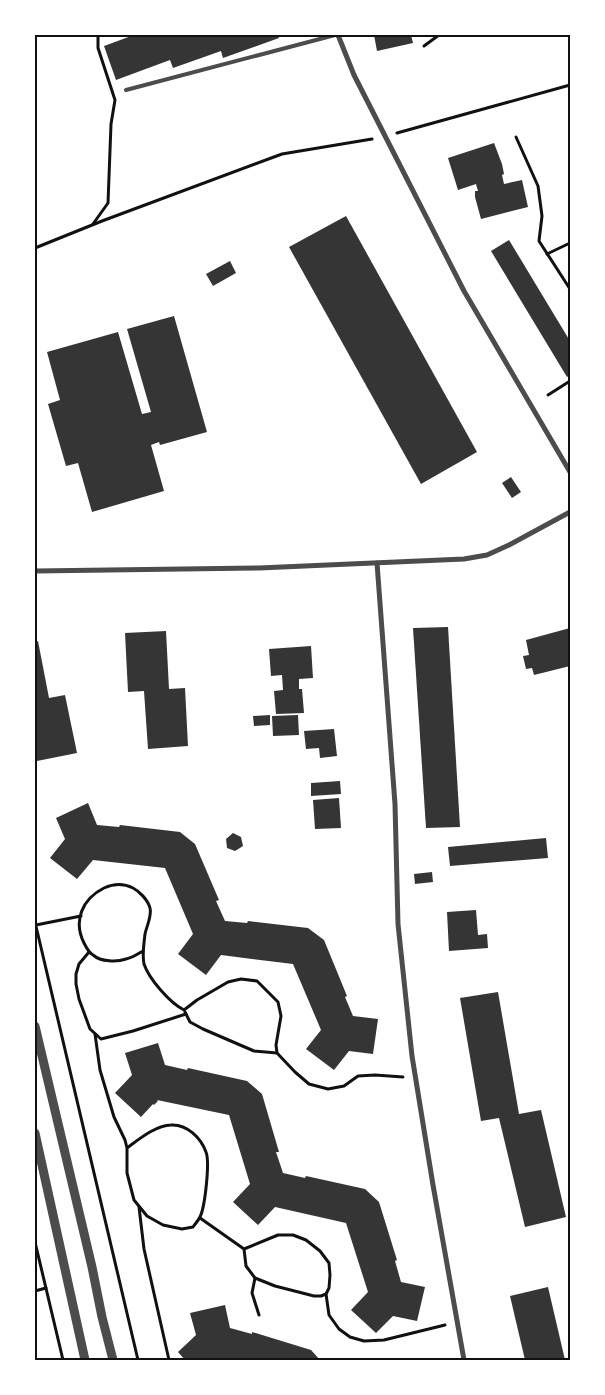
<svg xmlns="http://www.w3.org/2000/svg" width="605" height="1395" font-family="Signika,sans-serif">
<rect width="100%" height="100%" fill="#fff"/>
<g fill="#353535">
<polygon points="134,35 278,35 279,38 223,58 221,51 173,68 170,60 116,80 104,46"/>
<polygon points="374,35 411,35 413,43 377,51"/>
<polygon points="494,143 502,164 504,174 502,175 504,184 522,180 528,207 481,219 475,197 475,191 478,191 476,184 458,190 448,158"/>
<polygon points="346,216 477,452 421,484 289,247"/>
<polygon points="509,240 570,341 570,375 567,377 491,251"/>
<polygon points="230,261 236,273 213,286 206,274"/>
<polygon points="174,316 207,432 160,445 159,442 151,445 164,491 92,512 78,463 66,466 48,404 60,400 47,352 118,332 142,414 151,412 127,329"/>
<polygon points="511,477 521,492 512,498 502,483"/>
<polygon points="448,627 460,827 426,828 413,628"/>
<polygon points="570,628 570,666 534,675 532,668 526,669 523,656 529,655 526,640"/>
<polygon points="166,631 169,689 185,688 188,746 148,749 144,691 128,692 125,633"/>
<polygon points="38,641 49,698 65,695 77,753 37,761 35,750 35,642"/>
<polygon points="311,646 313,678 299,679 299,689 302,689 304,713 276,714 274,691 283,690 282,675 271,676 269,649"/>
<polygon points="270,715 270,725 254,726 253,716"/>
<polygon points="298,715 299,735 273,736 272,716"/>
<polygon points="334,729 337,756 320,758 319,748 306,749 304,731"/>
<polygon points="340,781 341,794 311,796 311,783"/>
<polygon points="339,798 341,828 315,829 313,800"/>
<polygon points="88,803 97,825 119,827 120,825 180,832 195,844 219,900 216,901 225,921 247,923 248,921 308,928 324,940 347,996 345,997 353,1016 378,1019 373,1054 349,1051 334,1070 306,1049 321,1030 293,964 221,955 206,975 178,954 193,934 165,868 93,860 77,879 50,858 65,839 56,818"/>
<polygon points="233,833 241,837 243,846 235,851 227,848 226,839"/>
<polygon points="546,838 548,858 450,866 448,847"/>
<polygon points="432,872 433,882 415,884 414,874"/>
<polygon points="476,910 478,935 487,934 488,948 449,951 447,912"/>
<polygon points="498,992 519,1114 541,1110 566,1217 525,1227 499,1118 481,1121 460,998"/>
<polygon points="158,1043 165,1065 187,1070 188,1068 247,1081 262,1094 279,1152 276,1152 283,1173 305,1178 306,1176 365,1189 379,1202 397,1260 395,1261 401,1282 425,1287 417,1321 393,1316 376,1333 351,1310 368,1292 346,1223 275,1207 258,1225 233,1202 250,1184 229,1115 157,1100 158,1101 154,1105 153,1104 141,1117 115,1093 132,1075 125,1053"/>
<polygon points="548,1287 565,1360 525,1360 510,1296"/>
<polygon points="225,1305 230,1328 252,1334 252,1332 311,1350 320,1360 185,1360 178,1352 196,1335 190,1313"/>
</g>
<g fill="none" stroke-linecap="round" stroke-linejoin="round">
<g stroke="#111" stroke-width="3">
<polyline points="424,46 439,35"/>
<polyline points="397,133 570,85"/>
<polyline points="516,137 538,186 542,216 539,241 570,289"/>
<polyline points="93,224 108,203 111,124 115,100 98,48 98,35"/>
<polyline points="35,248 102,221 282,154 372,139"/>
<polyline points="547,254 570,243"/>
<polyline points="548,395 570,381"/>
<polyline points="35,922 138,1360"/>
<polyline points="36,925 81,916"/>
<path d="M143 951C138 954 132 958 126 959 117 962 101 962 93 955 89 953 86 947 84 943 73 921 82 899 104 888 113 884 123 883 133 888 139 891 148 900 150 908 152 916 147 925 145 934 144 943 142 955 144 964 149 979 170 1003 184 1010L197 1000 228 982 241 979 257 981 278 1002 281 1016 276 1045 277 1053 295 1072 309 1084 328 1089 344 1086 358 1076 375 1075 403 1077"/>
<polyline points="89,952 79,964 76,974 76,984 79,999 90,1029 101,1039 133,1031 186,1014"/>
<polyline points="185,1012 190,1022 203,1029 254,1051 277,1053"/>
<path d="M95 1034 100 1070 114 1117 125 1140 127 1148V1173L134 1200 147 1216 163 1225 182 1229 193 1227C195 1224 198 1221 200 1217 205 1207 210 1162 206 1152 201 1138 187 1124 171 1125 156 1125 138 1140 127 1148"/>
<polyline points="139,1207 144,1249 169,1360"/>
<polyline points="200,1218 244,1249 246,1266 255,1278 275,1286 314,1296 321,1296 326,1294 329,1288 330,1275 329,1263 320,1251 306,1240 293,1235 278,1235 244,1249"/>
<polyline points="35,1242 63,1360"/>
<polyline points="255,1278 252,1293 259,1315"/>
<polyline points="35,1291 46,1288"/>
<polyline points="326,1294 329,1315 339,1329 350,1337 364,1341 384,1340 445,1325"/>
</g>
<polyline stroke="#4c4c4c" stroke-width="4" points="126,90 335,35"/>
<g stroke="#4c4c4c" stroke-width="5">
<polyline points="338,35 354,75 464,291 570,472"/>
<polyline points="377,563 395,804 398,924 412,1056 433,1185 464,1360"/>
<polyline points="35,571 259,568 464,559 487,555 509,545 570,512"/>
</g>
<g stroke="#4c4c4c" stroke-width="9">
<polyline points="35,1026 92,1267 102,1317 113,1360"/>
<polyline points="35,1133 85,1360"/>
</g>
</g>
<rect width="605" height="1395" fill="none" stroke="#ffffff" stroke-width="72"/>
<rect x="36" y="36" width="533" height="1323" fill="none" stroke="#111" stroke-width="2"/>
</svg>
